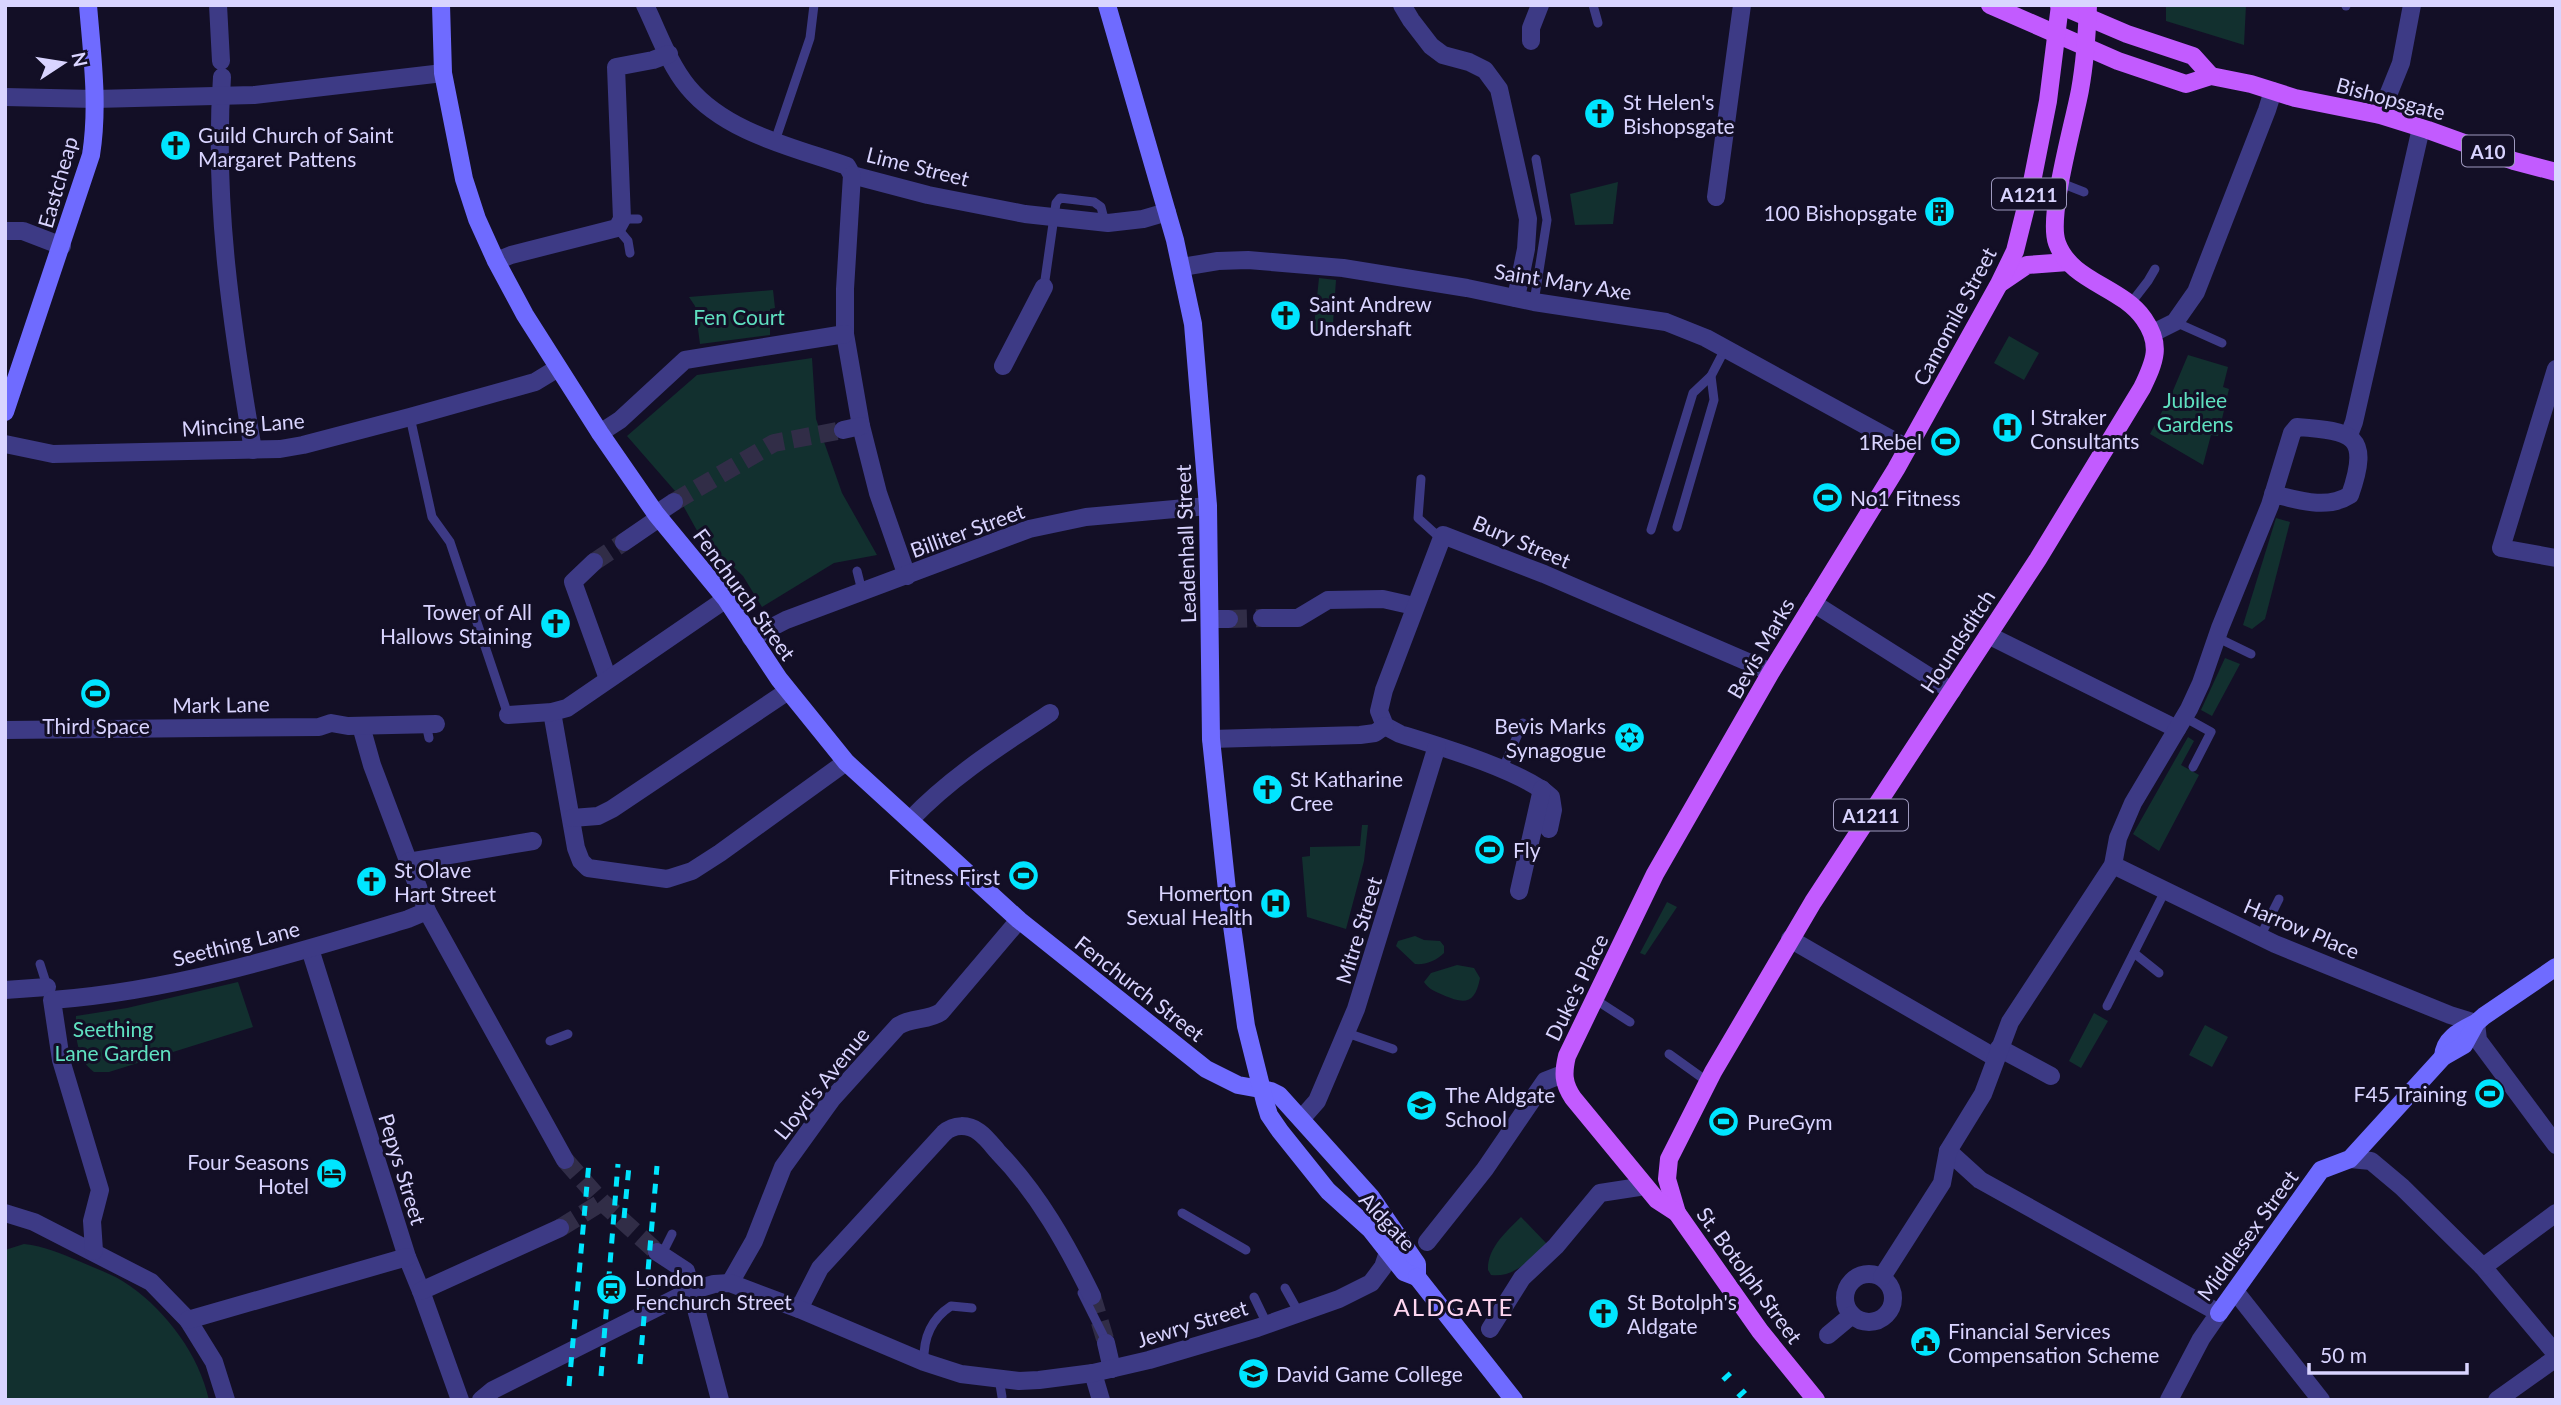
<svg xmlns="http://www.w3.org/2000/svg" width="2561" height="1405" font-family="Lato,sans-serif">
<rect width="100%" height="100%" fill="#130f26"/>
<g fill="#12302f">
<polygon points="2166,5 2246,5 2244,45 2166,21"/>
<polygon points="1618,182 1613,224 1575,225 1570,194"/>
<polygon points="1319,278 1336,280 1332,338 1313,336"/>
<polygon points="773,290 775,308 770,309 770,335 700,344 695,306 689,297"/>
<polygon points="2009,336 2039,353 2024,380 1994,363"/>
<polygon points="2188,355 2228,367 2223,387 2229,389 2218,436 2211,435 2203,465 2150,434 2172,393"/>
<polygon points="812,358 816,419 842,493 877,555 834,563 762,607 743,576 700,536 675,491 627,436 697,375"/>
<polygon points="2276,518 2290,522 2265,619 2252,629 2243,625"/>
<polygon points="2225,658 2240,664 2212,716 2201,710"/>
<polygon points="2188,737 2194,741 2181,765 2199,775 2159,851 2133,834"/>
<polygon points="1362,825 1368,825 1364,861 1346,929 1307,917 1302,857 1310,856 1310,847 1360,846"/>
<polygon points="1667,902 1677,907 1645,955 1640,953"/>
<path d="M1415 936 1424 940 1440 941 1444 946V953C1436 961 1425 965 1415 964L1396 946 1398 941Z"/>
<path d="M1457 965 1474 968 1480 978C1475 1005 1464 1004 1443 995 1434 991 1429 989 1424 982L1431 973Z"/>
<path d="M238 982 253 1027 109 1072H94C77 1060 75 1036 76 1016L127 1008Z"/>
<polygon points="2094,1013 2108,1021 2081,1068 2069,1061"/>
<polygon points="2205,1025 2228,1037 2212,1067 2189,1055"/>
<path d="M1521 1217 1547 1244C1532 1259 1514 1278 1491 1275L1488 1270C1487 1248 1507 1231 1521 1217Z"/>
<path d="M24 1244C44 1246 62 1254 81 1262 97 1269 115 1275 130 1286 167 1312 199 1355 209 1400H5V1250Z"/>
</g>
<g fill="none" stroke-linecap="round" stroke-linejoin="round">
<g stroke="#312d47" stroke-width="18" stroke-dasharray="18 9" stroke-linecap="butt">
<polyline points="674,502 774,443 843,430"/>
<polyline points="594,562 624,542"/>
<polyline points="1229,619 1262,618"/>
<polyline points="565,1160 602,1202 657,1252"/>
<polyline points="560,1228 602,1202"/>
<polyline points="1092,1296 1105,1339"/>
</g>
<g stroke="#3d3a85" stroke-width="9">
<polyline points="1593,5 1598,23"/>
<polyline points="2346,6 2346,5"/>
<polyline points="775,141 810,38 814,5"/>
<polyline points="2061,183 2084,192"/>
<polyline points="622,219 638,219"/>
<polyline points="617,228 628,241 630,253"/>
<polyline points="1044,287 1056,203 1060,198 1094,202 1101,207 1105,223"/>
<polyline points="1534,302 1547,220 1536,159"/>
<polyline points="2131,303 2148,281 2155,269"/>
<polyline points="2175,322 2222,343"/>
<polyline points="410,417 432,517 450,542 508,715"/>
<polyline points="1421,479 1418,518 1440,538"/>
<polyline points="1677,527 1714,400 1711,376 1725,349"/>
<polyline points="1651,530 1693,393 1711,376"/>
<polyline points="857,571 862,591"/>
<polyline points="2216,637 2251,654"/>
<polyline points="2184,717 2211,732 2193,767"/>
<polyline points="426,724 429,738"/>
<polyline points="1502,770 1523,723"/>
<polyline points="2260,937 2279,899"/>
<polyline points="2134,953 2159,973"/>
<polyline points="40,964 48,989"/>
<polyline points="1596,1000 1630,1022"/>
<polyline points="2107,1006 2165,891"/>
<polyline points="1347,1033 1393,1049"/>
<polyline points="550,1041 568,1034"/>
<polyline points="1669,1054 1708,1082"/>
<polyline points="61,1060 80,1055"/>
<polyline points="1182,1213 1246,1250"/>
<polyline points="661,1256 672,1234"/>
<polyline points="1285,1288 1299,1313"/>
<polyline points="1082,1293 1105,1339"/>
<polyline points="1254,1297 1267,1324"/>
<path d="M924 1362C923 1339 931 1319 951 1306L972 1308"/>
<polyline points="999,1378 1002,1397"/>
</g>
<g stroke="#3d3a85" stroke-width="18">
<polyline points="218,5 221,61"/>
<path d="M645 5C658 32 669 64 688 87 726 133 793 147 847 166L852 175 928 195 1025 214 1108 223 1143 219 1167 212"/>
<polyline points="1402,5 1411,20 1431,46 1443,55 1469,62 1485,70 1499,89 1528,219 1526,249 1516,298"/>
<polyline points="1531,41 1531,28 1540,5"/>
<path d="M222 77C213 203 232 327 253 450"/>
<polyline points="5,97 95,99 254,95 443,73"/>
<polyline points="2380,115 2401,63 2412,5"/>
<polyline points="852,175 845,289 845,334 861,426 878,493 907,576"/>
<polyline points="1716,197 1742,5"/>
<polyline points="5,231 23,231 62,246"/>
<polyline points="496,261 511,255 617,228 622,219 616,67 653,60 669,54"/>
<polyline points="1182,267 1218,261 1248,260 1343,268 1467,288 1534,302 1666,322 1706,338 1907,448"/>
<polyline points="2153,333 2175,322 2196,292 2267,110 2273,91"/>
<polyline points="1003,366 1044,287"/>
<polyline points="2556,369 2501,548 2556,558"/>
<polyline points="843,430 861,426"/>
<polyline points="600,433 620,420 685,360 845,334"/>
<polyline points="2349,435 2354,422 2421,128"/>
<polyline points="5,444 53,454 280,449 303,445 410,417 535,382 558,368"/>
<polyline points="656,514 674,502"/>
<polyline points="624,542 659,518"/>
<polyline points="594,562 573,582 608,679"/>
<polyline points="1813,603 1952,691"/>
<polyline points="1262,618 1298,618 1328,600 1383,599 1414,606"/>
<polyline points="1211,619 1229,619"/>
<polyline points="1988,635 2177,729"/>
<polyline points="751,638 786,620 1029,529 1086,517 1208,506"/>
<polyline points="552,712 576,848 581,861 588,868 667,879 692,871 720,853 846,762"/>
<polyline points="508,715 552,712 567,708 726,599"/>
<polyline points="361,726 372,765 427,911 565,1160"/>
<polyline points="1385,726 1379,711 1384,690 1443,535 1544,574 1771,672"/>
<path d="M1385 726 1400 734C1439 746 1523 771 1551 797L1553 810 1549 829"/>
<polyline points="5,730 319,727 331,723 348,726 436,724"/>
<polyline points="1211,739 1360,735 1375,733 1385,726"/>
<polyline points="572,818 598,816 612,809 788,691"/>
<path d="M910 820C951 777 1000 746 1050 713"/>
<polyline points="408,862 533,841"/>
<polyline points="2113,865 2275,944 2450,1015 2476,1023 2478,1040 2556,1145"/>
<polyline points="1519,891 1542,789"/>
<polyline points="1790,939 1996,1058"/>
<polyline points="310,949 407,1257 421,1291 460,1400"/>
<polyline points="5,990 47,987"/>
<polyline points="1999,1048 2051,1076"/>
<polyline points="1302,1118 1317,1101 1356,1009 1437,746"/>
<polyline points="1948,1151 1980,1180 2219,1313 2201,1339 2169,1400"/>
<polyline points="2350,1159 2371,1161 2402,1187 2483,1267 2556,1354"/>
<polyline points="5,1213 34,1222 151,1282 188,1320 214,1362 226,1400"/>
<polyline points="1427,1242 1485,1169 1545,1081 1563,1074"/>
<path d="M94 1251 92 1221 100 1190 61 1060 52 1000C174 991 292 954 408 919L427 911"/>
<polyline points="657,1252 686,1271 720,1400"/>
<polyline points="2483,1267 2556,1213"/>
<circle cx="1869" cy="1298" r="24"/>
<path d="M1882 1277 1942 1183 1948 1151 1983 1094 2010 1022 2113 865 2118 838 2133 803 2189 709 2201 683 2220 628 2270 505 2292 433 2297 427C2353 431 2371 435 2350 495 2327 510 2298 500 2273 494"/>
<path d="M730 1283 754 1241 783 1167 832 1099 898 1026C911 1017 928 1021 941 1012L1019 920"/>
<polyline points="421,1291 560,1228"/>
<polyline points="2235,1291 2321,1400"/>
<path d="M799 1309 820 1268 944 1133C954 1124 968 1124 979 1132 986 1137 992 1145 998 1152 1038 1193 1067 1245 1092 1296"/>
<polyline points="188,1320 407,1257"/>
<polyline points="1490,1329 1522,1278 1556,1246 1600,1193 1639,1187"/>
<polyline points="1828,1335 1852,1315"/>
<polyline points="1106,1343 1112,1369"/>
<polyline points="1093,1373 1101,1400"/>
<polyline points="481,1400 493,1390 690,1291 714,1284 730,1283 799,1309 924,1362 961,1374 1019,1381 1039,1380 1093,1373 1149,1360 1257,1328 1339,1299 1371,1283 1383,1267 1388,1252"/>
<polyline points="2497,1400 2556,1358"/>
</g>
<g stroke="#6f6bff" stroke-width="18">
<polyline points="441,5 443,73 464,179 477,219 496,261 525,315 600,433 656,514 726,599 779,679 846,762 1019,920 1206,1069 1238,1085 1271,1091 1279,1095 1371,1197 1417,1264 1417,1277"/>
<polyline points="1107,5 1175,240 1193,324 1208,506 1211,739 1227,890 1246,1026 1265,1102 1269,1115 1280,1131 1328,1191 1370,1229 1404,1272 1417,1277"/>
<path d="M5 412 91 155C99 105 92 55 88 5"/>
<path d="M2443 1057C2444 1038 2460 1031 2476 1023"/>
<polyline points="1417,1277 1514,1400"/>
<polyline points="2219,1313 2321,1170 2350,1159 2443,1057 2464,1045 2476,1023 2484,1016 2556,967"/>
</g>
<g stroke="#c25bff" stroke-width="18">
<polyline points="1990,5 2118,61 2186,84 2211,76 2251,84 2295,98 2380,115 2428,130 2514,161 2556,172"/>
<polyline points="2059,5 2127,34 2193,56 2211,76"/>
<polyline points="2002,282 2027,265 2068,262"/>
<path d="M1677 1213 1667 1179 1669 1159 1713 1072 1813 902 2038 559 2142 388C2155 361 2162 345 2144 319 2121 286 2071 282 2057 243 2047 216 2074 123 2080 90 2085 62 2087 34 2088 5"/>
<path d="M1816 1400 1760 1331 1677 1213 1657 1200 1573 1098C1563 1083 1563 1073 1567 1056L1655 874 1771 672 1896 469 1999 284 2015 251 2031 187 2048 101 2060 5"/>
</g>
<g stroke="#00e5ff" stroke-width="5" stroke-dasharray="10 9" stroke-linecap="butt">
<polyline points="624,1218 629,1166"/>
<polyline points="640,1364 657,1166"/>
<polyline points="601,1376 618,1164"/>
<polyline points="1723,1380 1735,1369"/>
<polyline points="569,1386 589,1162"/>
<polyline points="1738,1397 1750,1386"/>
</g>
</g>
<defs>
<symbol id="church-disc" viewBox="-11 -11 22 22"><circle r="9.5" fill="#00e5ff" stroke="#130f26"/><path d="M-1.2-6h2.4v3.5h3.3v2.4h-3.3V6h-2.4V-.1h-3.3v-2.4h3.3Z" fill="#111"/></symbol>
<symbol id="building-disc" viewBox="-11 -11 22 22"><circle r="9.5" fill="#00e5ff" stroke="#130f26"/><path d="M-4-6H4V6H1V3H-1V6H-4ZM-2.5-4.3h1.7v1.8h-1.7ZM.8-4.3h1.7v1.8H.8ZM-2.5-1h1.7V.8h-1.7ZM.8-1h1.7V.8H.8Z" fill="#111"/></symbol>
<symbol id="hospital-disc" viewBox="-11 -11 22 22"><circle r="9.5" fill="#00e5ff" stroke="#130f26"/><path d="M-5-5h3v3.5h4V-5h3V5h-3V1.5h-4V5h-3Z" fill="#111"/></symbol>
<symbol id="stadium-disc" viewBox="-11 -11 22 22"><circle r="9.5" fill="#00e5ff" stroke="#130f26"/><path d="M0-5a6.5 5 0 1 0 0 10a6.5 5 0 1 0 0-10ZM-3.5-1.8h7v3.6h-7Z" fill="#111"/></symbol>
<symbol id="synagogue-disc" viewBox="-11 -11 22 22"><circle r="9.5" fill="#00e5ff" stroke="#130f26"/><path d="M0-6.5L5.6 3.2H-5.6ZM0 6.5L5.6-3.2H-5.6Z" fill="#111"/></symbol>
<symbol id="school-disc" viewBox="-11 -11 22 22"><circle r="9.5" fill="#00e5ff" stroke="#130f26"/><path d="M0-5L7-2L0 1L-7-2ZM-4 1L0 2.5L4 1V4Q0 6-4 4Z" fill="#111"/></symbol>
<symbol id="hotel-disc" viewBox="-11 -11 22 22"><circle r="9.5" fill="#00e5ff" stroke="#130f26"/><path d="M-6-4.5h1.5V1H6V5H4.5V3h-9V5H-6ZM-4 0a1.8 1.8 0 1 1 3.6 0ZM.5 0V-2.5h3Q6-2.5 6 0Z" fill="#111"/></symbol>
<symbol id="station-disc" viewBox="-11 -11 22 22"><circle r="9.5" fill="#00e5ff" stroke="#130f26"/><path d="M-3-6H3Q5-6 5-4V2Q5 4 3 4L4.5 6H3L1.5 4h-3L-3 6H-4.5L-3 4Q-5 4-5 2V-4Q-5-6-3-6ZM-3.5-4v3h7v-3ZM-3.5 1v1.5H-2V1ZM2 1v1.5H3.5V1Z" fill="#111"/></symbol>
<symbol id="civic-disc" viewBox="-11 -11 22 22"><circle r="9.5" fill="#00e5ff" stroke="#130f26"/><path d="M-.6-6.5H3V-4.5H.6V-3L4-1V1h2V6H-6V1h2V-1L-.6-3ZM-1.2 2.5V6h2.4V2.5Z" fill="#111"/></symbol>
</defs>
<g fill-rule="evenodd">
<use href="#church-disc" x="1582" y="96" width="35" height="35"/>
<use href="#church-disc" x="158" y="128" width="35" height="35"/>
<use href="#building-disc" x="1922" y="194" width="35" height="35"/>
<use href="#church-disc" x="1268" y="298" width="35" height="35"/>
<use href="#hospital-disc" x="1990" y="410" width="35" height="35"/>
<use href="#stadium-disc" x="1928" y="424" width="35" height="35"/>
<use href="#stadium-disc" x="1810" y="480" width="35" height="35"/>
<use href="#church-disc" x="538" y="606" width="35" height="35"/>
<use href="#stadium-disc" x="78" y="676" width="35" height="35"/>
<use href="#synagogue-disc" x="1612" y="720" width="35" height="35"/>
<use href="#church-disc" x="1250" y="772" width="35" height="35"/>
<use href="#stadium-disc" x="1472" y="832" width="35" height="35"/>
<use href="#stadium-disc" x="1006" y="858" width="35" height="35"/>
<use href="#church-disc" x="354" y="864" width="35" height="35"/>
<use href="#hospital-disc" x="1258" y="886" width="35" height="35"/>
<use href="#stadium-disc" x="2472" y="1076" width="35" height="35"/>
<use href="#school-disc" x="1404" y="1088" width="35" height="35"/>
<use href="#stadium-disc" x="1706" y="1104" width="35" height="35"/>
<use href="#hotel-disc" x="314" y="1156" width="35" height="35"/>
<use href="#station-disc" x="594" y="1272" width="35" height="35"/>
<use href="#church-disc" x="1586" y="1296" width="35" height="35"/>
<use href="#civic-disc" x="1908" y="1324" width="35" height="35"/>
<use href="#school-disc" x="1236" y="1356" width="35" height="35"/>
</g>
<g text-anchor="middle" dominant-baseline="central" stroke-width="6" stroke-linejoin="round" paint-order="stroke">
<g fill="#130f26" stroke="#9e99be" stroke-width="2">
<rect x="2462" y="135.5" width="52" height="31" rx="5"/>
<rect x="1992" y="178.5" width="74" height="31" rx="5"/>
<rect x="1834" y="799.5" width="74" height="31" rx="5"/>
</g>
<g font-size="19" font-weight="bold" fill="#d9d4ff">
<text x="2488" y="151">A10</text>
<text x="2029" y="194">A1211</text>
<text x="1871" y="815">A1211</text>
</g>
<g font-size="21" fill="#d9d4ff" stroke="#130f26">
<text transform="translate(2391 98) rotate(15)">Bishopsgate</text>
<text transform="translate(918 166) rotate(14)">Lime Street</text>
<text transform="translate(57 182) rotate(-74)">Eastcheap</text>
<text transform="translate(1563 281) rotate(9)">Saint Mary Axe</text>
<text transform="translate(1954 316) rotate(-62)">Camomile Street</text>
<text transform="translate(243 424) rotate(-4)">Mincing Lane</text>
<text transform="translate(967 530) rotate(-20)">Billiter Street</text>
<text transform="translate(1522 541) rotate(23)">Bury Street</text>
<text transform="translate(1185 544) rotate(-92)">Leadenhall Street</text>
<text transform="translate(745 594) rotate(54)">Fenchurch Street</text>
<text transform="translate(1957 641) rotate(-57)">Houndsditch</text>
<text transform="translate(1760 648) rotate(-60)">Bevis Marks</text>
<text transform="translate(221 704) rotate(-1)">Mark Lane</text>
<text transform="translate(2302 928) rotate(23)">Harrow Place</text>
<text transform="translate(1358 930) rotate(-73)">Mitre Street</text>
<text transform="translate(236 943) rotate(-14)">Seething Lane</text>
<text transform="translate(1576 987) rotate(-64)">Duke's Place</text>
<text transform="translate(1140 988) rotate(38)">Fenchurch Street</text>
<text transform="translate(821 1083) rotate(-51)">Lloyd's Avenue</text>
<text transform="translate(403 1169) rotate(73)">Pepys Street</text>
<text transform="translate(1388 1221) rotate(47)">Aldgate</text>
<text transform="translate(2247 1235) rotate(-54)">Middlesex Street</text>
<text transform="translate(1750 1275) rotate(54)">St. Botolph Street</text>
<text transform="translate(1192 1323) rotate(-17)">Jewry Street</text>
</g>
<g font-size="21" fill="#d9d4ff" stroke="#130f26" text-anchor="start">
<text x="1623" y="101">St Helen's<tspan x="1623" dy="24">Bishopsgate</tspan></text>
<text x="198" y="134">Guild Church of Saint<tspan x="198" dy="24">Margaret Pattens</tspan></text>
<text x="1917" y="212" text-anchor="end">100 Bishopsgate</text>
<text x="1309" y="303">Saint Andrew<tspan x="1309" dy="24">Undershaft</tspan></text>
<text x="2030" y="416">I Straker<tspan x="2030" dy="24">Consultants</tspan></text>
<text x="1922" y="441" text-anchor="end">1Rebel</text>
<text x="1850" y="497">No1 Fitness</text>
<text x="532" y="611" text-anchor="end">Tower of All<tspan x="532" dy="24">Hallows Staining</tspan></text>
<text x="96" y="725" text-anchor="middle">Third Space</text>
<text x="1606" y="725" text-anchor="end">Bevis Marks<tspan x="1606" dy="24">Synagogue</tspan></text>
<text x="1290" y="778">St Katharine<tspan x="1290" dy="24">Cree</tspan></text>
<text x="1513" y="849">Fly</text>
<text x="394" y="869">St Olave<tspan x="394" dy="24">Hart Street</tspan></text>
<text x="1000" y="876" text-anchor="end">Fitness First</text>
<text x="1253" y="892" text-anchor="end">Homerton<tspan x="1253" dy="24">Sexual Health</tspan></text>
<text x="2467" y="1093" text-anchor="end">F45 Training</text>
<text x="1445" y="1094">The Aldgate<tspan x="1445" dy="24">School</tspan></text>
<text x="1747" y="1121">PureGym</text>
<text x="309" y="1161" text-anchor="end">Four Seasons<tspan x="309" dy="24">Hotel</tspan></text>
<text x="635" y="1277">London<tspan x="635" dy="24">Fenchurch Street</tspan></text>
<text x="1627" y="1301">St Botolph's<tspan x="1627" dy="24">Aldgate</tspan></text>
<text x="1948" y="1330">Financial Services<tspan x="1948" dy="24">Compensation Scheme</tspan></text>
<text x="1276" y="1373">David Game College</text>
</g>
<g font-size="21" fill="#5fe0c0" stroke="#130f26">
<text x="739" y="316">Fen Court</text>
<text x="2195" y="399">Jubilee<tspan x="2195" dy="24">Gardens</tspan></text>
<text x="113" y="1028">Seething<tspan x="113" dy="24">Lane Garden</tspan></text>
</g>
<g font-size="24" letter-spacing="2" fill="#ffd6f0" stroke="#130f26">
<text x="1454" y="1306">ALDGATE</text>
</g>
</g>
<rect width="2561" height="1405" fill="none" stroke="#d9d4ff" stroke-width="14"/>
<g transform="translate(63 63) rotate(78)" stroke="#130f26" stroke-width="5" paint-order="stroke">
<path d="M0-5L12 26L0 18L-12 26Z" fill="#d9d4ff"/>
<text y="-10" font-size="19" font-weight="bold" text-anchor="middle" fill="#d9d4ff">N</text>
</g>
<path d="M2309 1363v10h158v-10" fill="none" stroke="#d9d4ff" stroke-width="3.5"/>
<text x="2320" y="1363" font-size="21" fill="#d9d4ff" stroke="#130f26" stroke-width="5" paint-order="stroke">50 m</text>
</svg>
